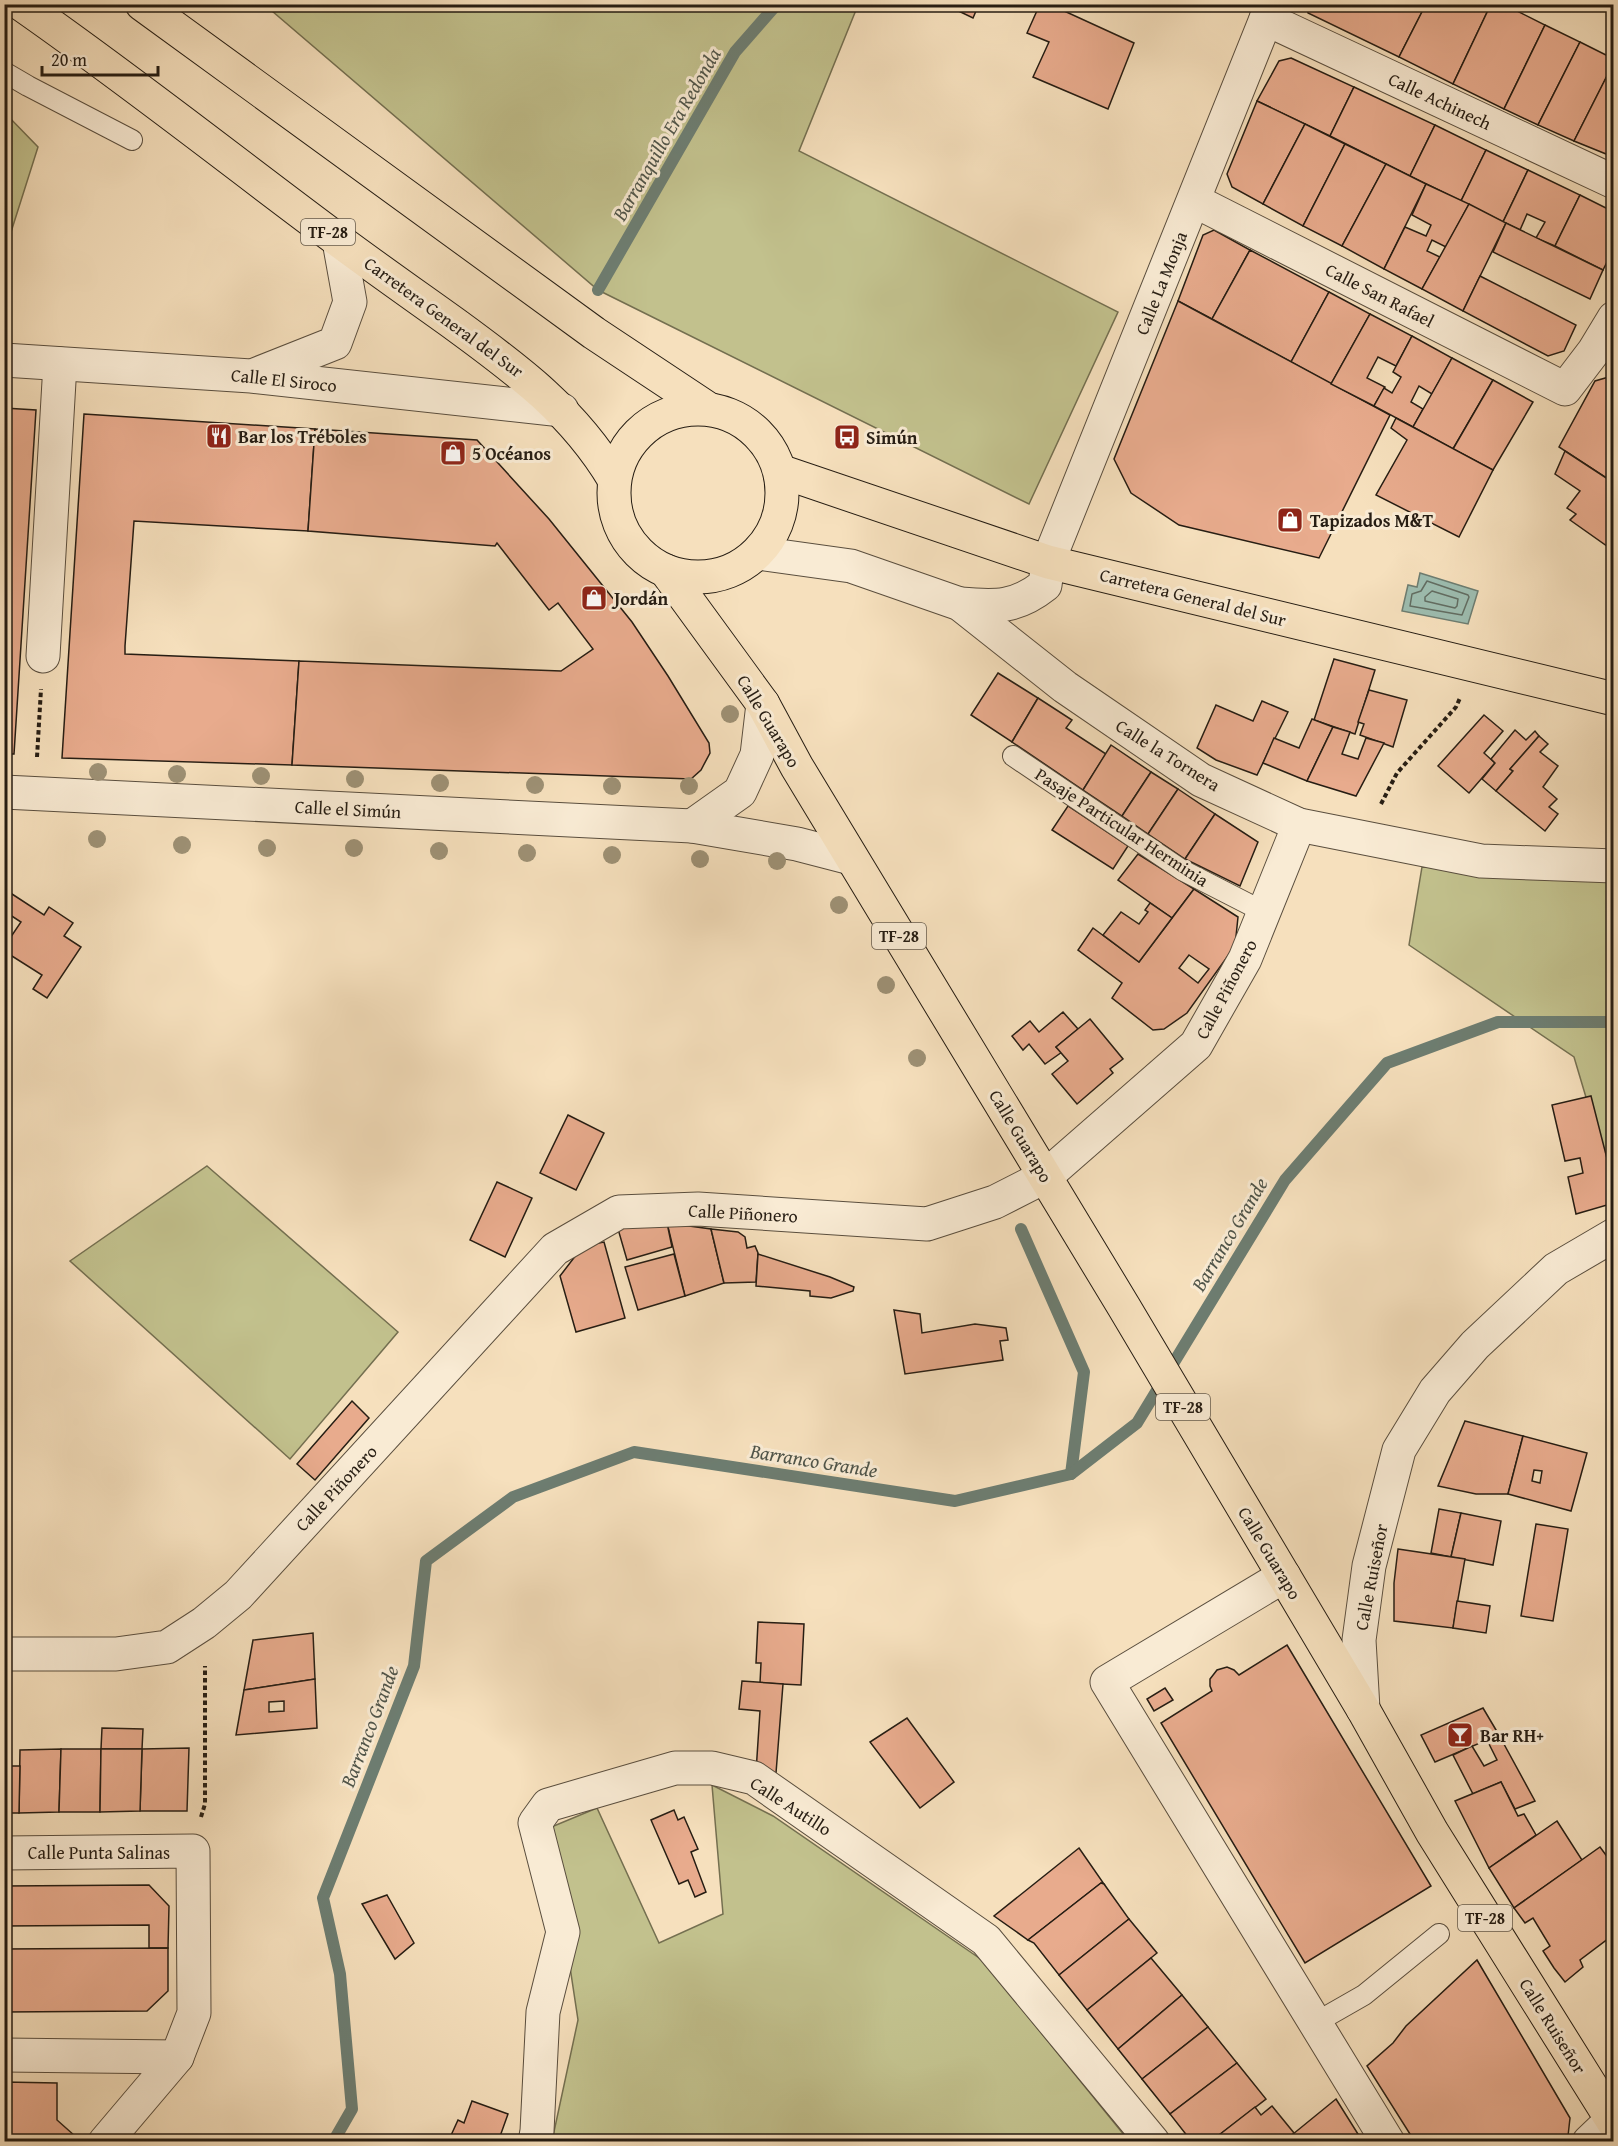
<svg xmlns="http://www.w3.org/2000/svg" width="1618" height="2146" font-family="'Gentium Book Plus',serif">
<rect width="100%" height="100%" fill="#f6e0bd"/>
<filter id="stains"><feTurbulence type="fractalNoise" baseFrequency=".00333" numOctaves="4"/><feColorMatrix values="0 0 0 0 .2 0 0 0 0 .09 0 0 0 0 .02 0 0 0 .5 -.17"/></filter>
<radialGradient id="worn" r=".72"><stop offset=".6" stop-color="#630" stop-opacity="0"/><stop offset="1" stop-color="#630" stop-opacity=".3"/></radialGradient>
<g fill="#c2c18d" stroke="#746f50" stroke-width="1.5">
<polygon points="265,5 858,5 799,151 1118,312 1029,504 598,290"/>
<polygon points="5,113 38,147 5,251"/>
<polygon points="1422,867 1613,873 1613,1188 1574,1057 1409,945"/>
<polygon points="207,1166 398,1332 290,1459 70,1261"/>
<polygon points="712,1785 773,1816 982,1960 1129,2141 552,2141 578,2020 549,1828 597,1808 659,1943 723,1914"/>
</g>
<polygon fill="#9dbdb0" stroke="#6d7d71" stroke-width="1.5" points="1420,573 1478,591 1468,624 1402,611 1408,585 1417,587"/>
<g fill="none" stroke-linecap="round" stroke-linejoin="round">
<g stroke="#626d62" stroke-width="1.5">
<polygon points="1427,581 1468,595 1469,597 1462,615 1410,606 1412,594 1421,591"/>
<polygon points="1432,591 1458,599 1457,606 1455,608 1425,601 1425,597"/>
</g>
<g stroke="#6d7d71" stroke-width="12">
<polyline points="598,290 735,52 777,4"/>
<polyline points="1021,1229 1084,1372 1071,1474"/>
<polyline points="333,2142 352,2109 340,1974 323,1898 414,1666 426,1561 513,1497 634,1452 955,1501 1071,1474 1137,1423 1285,1180 1387,1063 1498,1022 1614,1022"/>
</g>
</g>
<g fill="#e8ab8d" stroke="#261d13" stroke-width="1.5" fill-rule="evenodd">
<polygon points="944,4 979,4 973,18"/>
<polygon points="1040,4 1049,4 1134,43 1108,109 1033,77 1049,42 1027,33"/>
<polygon points="1306,4 1426,4 1399,57 1308,13"/>
<polygon points="1426,4 1491,4 1453,84 1399,57"/>
<polygon points="1491,4 1503,4 1545,25 1504,109 1453,84"/>
<polygon points="1545,25 1580,42 1538,125 1504,109"/>
<polygon points="1580,42 1614,59 1614,62 1574,141 1538,125"/>
<polygon points="1291,58 1354,87 1330,136 1257,101 1279,61"/>
<polygon points="1614,62 1614,150 1611,156 1574,141"/>
<polygon points="1354,87 1435,125 1410,176 1330,136"/>
<polygon points="1257,101 1305,124 1263,204 1232,187 1227,174"/>
<polygon points="1305,124 1345,144 1303,226 1263,204"/>
<polygon points="1435,125 1486,150 1461,201 1410,176"/>
<polygon points="1345,144 1386,164 1342,246 1303,226"/>
<polygon points="1486,150 1528,170 1503,222 1461,201"/>
<polygon points="1386,164 1426,184 1384,269 1342,246"/>
<polygon points="1528,170 1580,195 1555,246 1536,238 1545,222 1527,214 1520,230 1503,222"/>
<polygon points="1426,184 1469,204 1446,247 1432,240 1427,251 1440,257 1422,289 1384,269 1405,227 1426,236 1431,225 1412,215"/>
<polygon points="1580,195 1614,212 1614,248 1603,270 1555,246"/>
<polygon points="1469,204 1506,223 1463,311 1422,289"/>
<polygon points="1506,223 1603,270 1590,299 1493,252"/>
<polygon points="1214,230 1250,250 1212,319 1178,301 1203,235"/>
<polygon points="1250,250 1329,292 1291,362 1212,319"/>
<polygon points="1480,276 1576,325 1564,351 1548,356 1463,311"/>
<polygon points="1329,292 1370,314 1331,384 1291,362"/>
<polygon points="1178,301 1390,415 1319,558 1179,525 1131,493 1114,459"/>
<polygon points="1370,314 1412,336 1396,366 1378,357 1367,378 1385,387 1374,406 1331,384"/>
<polygon points="1412,336 1452,358 1432,394 1419,386 1411,402 1423,409 1413,427 1374,406 1384,388 1392,393 1401,377 1393,372"/>
<polygon points="1452,358 1493,380 1453,449 1413,427"/>
<polygon points="1612,376 1614,377 1614,483 1559,447 1595,381"/>
<polygon points="1493,380 1533,402 1493,470 1453,449"/>
<polygon points="4,408 36,410 14,754 4,754"/>
<polygon points="84,414 315,429 308,531 134,521 125,646 125,654 299,661 292,765 62,758"/>
<polygon points="1396,418 1493,470 1459,537 1376,495 1407,440 1391,428"/>
<polygon points="315,429 477,440 549,519 632,622 668,676 709,743 710,753 701,770 691,779 292,765 299,661 561,671 593,649 558,603 549,610 497,543 495,546 308,531"/>
<polygon points="1565,451 1614,483 1614,551 1570,520 1576,514 1567,508 1580,491 1555,474"/>
<polygon points="1334,659 1375,670 1355,734 1314,720"/>
<polygon points="998,673 1038,698 1012,742 971,715"/>
<polygon points="1369,690 1407,700 1393,747 1360,735 1364,724 1358,722"/>
<polygon points="1038,698 1072,720 1066,728 1106,754 1083,790 1012,742"/>
<polygon points="1262,701 1288,712 1257,775 1216,760 1197,748 1216,705 1253,721"/>
<polygon points="1484,715 1503,731 1484,753 1495,763 1469,793 1438,766"/>
<polygon points="1312,719 1333,727 1307,781 1263,763 1274,738 1299,748"/>
<polygon points="1333,727 1350,732 1342,754 1358,759 1366,738 1384,743 1356,796 1307,781"/>
<polygon points="1515,730 1526,740 1535,731 1539,736 1510,769 1513,771 1496,791 1482,779 1495,763 1491,759"/>
<polygon points="1539,736 1548,744 1540,752 1558,766 1543,787 1557,799 1549,807 1558,814 1545,831 1496,791 1513,771 1510,769"/>
<polygon points="1111,745 1151,772 1122,816 1083,790"/>
<polygon points="1151,772 1178,789 1148,834 1122,816"/>
<polygon points="1178,789 1215,814 1185,859 1148,834"/>
<polygon points="1068,806 1128,846 1113,869 1052,830"/>
<polygon points="1215,814 1258,842 1240,886 1185,859"/>
<polygon points="1138,854 1194,889 1172,918 1118,880"/>
<path d="M1194 889 1238 917 1235 946 1187 1013 1164 1029 1153 1030 1112 998 1122 983 1078 950 1093 928 1139 962ZM1189 955 1209 969 1198 983 1179 968Z"/>
<polygon points="12,894 44,915 49,907 73,923 64,936 81,947 47,998 33,989 42,975 4,951 4,947 21,922 4,911 4,905"/>
<polygon points="1150,903 1172,918 1139,962 1103,935 1121,912 1139,924 1148,912 1145,910"/>
<polygon points="1063,1012 1078,1029 1056,1047 1062,1052 1045,1064 1029,1044 1023,1050 1012,1036 1030,1021 1039,1032"/>
<polygon points="1090,1019 1123,1059 1110,1069 1113,1073 1077,1104 1052,1074 1068,1061 1056,1047"/>
<polygon points="1591,1096 1614,1186 1614,1203 1576,1214 1568,1177 1583,1173 1580,1158 1565,1161 1552,1105"/>
<polygon points="568,1115 604,1133 576,1190 540,1173"/>
<polygon points="497,1182 532,1198 505,1257 470,1240"/>
<polygon points="667,1223 711,1229 724,1283 685,1296"/>
<polygon points="667,1223 672,1247 627,1260 618,1229"/>
<polygon points="711,1229 738,1232 745,1237 747,1248 755,1246 758,1253 756,1282 724,1283"/>
<polygon points="604,1242 625,1318 576,1332 560,1276 583,1246"/>
<polygon points="674,1254 685,1296 638,1310 625,1267"/>
<polygon points="758,1254 830,1277 854,1287 853,1291 831,1298 810,1296 810,1291 756,1286"/>
<polygon points="894,1310 920,1314 922,1333 975,1324 1006,1328 1008,1340 1000,1341 1003,1360 905,1374"/>
<polygon points="352,1401 369,1418 315,1480 297,1464"/>
<polygon points="1465,1421 1523,1436 1508,1494 1476,1494 1438,1486"/>
<path d="M1523 1436 1587 1453 1571 1511 1508 1494ZM1534 1470 1542 1471 1540 1483 1532 1481Z"/>
<polygon points="1439,1509 1461,1513 1451,1557 1431,1553"/>
<polygon points="1461,1513 1501,1521 1493,1565 1451,1557"/>
<polygon points="1536,1524 1568,1529 1553,1621 1521,1616"/>
<polygon points="1398,1549 1465,1559 1453,1628 1394,1621 1394,1583"/>
<polygon points="1457,1601 1490,1606 1486,1633 1453,1628"/>
<polygon points="758,1622 804,1624 801,1685 760,1683 761,1663 756,1663"/>
<polygon points="313,1633 315,1679 244,1690 253,1640"/>
<polygon points="1287,1645 1431,1886 1305,1963 1161,1723 1212,1691 1210,1686 1210,1679 1217,1670 1227,1667 1234,1670 1239,1675"/>
<path d="M315 1679 317 1728 236 1735 244 1690ZM284 1701V1711L269 1712V1702Z"/>
<polygon points="742,1681 783,1684 776,1773 756,1772 760,1711 739,1709"/>
<polygon points="1165,1688 1173,1700 1154,1711 1147,1699"/>
<polygon points="1483,1708 1499,1735 1435,1762 1421,1735"/>
<polygon points="907,1718 954,1782 920,1808 870,1742"/>
<polygon points="102,1728 143,1729 142,1749 101,1749"/>
<polygon points="1499,1735 1535,1801 1515,1809 1501,1782 1473,1794 1453,1755 1472,1746 1484,1766 1497,1760 1487,1740"/>
<polygon points="189,1748 187,1811 140,1811 142,1749"/>
<polygon points="61,1749 59,1812 19,1813 20,1750"/>
<polygon points="61,1749 101,1749 100,1812 59,1812"/>
<polygon points="101,1749 142,1749 140,1811 100,1812"/>
<polygon points="4,1766 20,1766 19,1813 4,1813"/>
<polygon points="1501,1782 1518,1816 1524,1814 1536,1835 1489,1868 1455,1801"/>
<polygon points="674,1810 678,1820 684,1817 698,1849 691,1852 706,1892 695,1897 688,1880 679,1884 651,1820"/>
<polygon points="1557,1821 1582,1860 1514,1908 1489,1868"/>
<polygon points="1600,1847 1614,1866 1614,1886 1607,1892 1612,1900 1609,1938 1580,1960 1583,1967 1565,1982 1554,1968 1543,1951 1550,1946 1533,1918 1525,1923 1514,1908"/>
<polygon points="1079,1848 1104,1884 1101,1883 1028,1940 994,1916"/>
<polygon points="1101,1883 1104,1884 1129,1919 1059,1975 1034,1943 1028,1940"/>
<polygon points="149,1885 169,1906 168,1948 149,1948 149,1925 4,1926 4,1886"/>
<polygon points="387,1895 414,1943 395,1959 362,1904"/>
<polygon points="1129,1919 1157,1953 1087,2010 1059,1975"/>
<polygon points="168,1948 168,1991 147,2011 4,2012 4,1949"/>
<polygon points="1151,1958 1182,1995 1118,2049 1087,2010"/>
<polygon points="1477,1960 1570,2118 1568,2136 1562,2142 1415,2142 1367,2066 1393,2043 1406,2026"/>
<polygon points="1182,1995 1208,2027 1142,2079 1118,2049"/>
<polygon points="1208,2027 1237,2063 1170,2114 1142,2079"/>
<polygon points="1237,2063 1266,2099 1210,2142 1192,2142 1170,2114"/>
<polygon points="4,2082 57,2083 57,2120 75,2136 70,2142 4,2142"/>
<polygon points="1336,2099 1363,2142 1283,2142 1287,2139"/>
<polygon points="472,2101 508,2114 498,2142 448,2142 458,2120 464,2123"/>
<polygon points="1272,2106 1294,2133 1283,2142 1210,2142 1255,2107 1261,2115"/>
</g>
<g fill="none" stroke-linecap="round" stroke-linejoin="round">
<defs>
<g id="lane">
<polyline points="4,72 28,86 132,140"/>
<polyline points="1013,756 1182,870 1264,912"/>
<polyline points="1315,2023 1364,1995 1439,1934"/>
</g>
<g id="street">
<polyline points="1266,19 1614,182"/>
<polyline points="1195,201 1565,389 1594,351 1614,318"/>
<polyline points="4,360 251,376 562,410"/>
<polyline points="257,374 335,343 350,302 339,241"/>
<polyline points="758,553 851,566 960,604 1065,687 1201,780 1299,825 1481,861 1614,866"/>
<path d="M960 604C996 607 1016 608 1045 585L1048 562 1272 4"/>
<polyline points="43,656 60,364"/>
<polyline points="4,792 692,826 797,844 851,858"/>
<polyline points="692,826 740,792 757,755 763,704"/>
<polyline points="1284,1576 1107,1682 1388,2142"/>
<polyline points="4,1654 116,1654 167,1647 204,1623 238,1595 555,1249 619,1212 698,1209 927,1224 995,1202 1046,1176 1196,1045 1245,959 1299,825"/>
<polyline points="1363,1709 1359,1640 1369,1566 1399,1450 1435,1391 1475,1345 1556,1269 1614,1235"/>
<polyline points="4,1853 193,1851 194,2013 177,2057 105,2142"/>
<polyline points="4,2055 177,2057"/>
<polyline points="535,2142 537,2131 543,2012 563,1932 535,1823 548,1805 675,1768 712,1768 754,1778 986,1940 1153,2142"/>
<polyline points="1589,2142 1612,2120"/>
</g>
<g id="primary">
<path d="M21 4C130 80 233 162 338 240 377 269 417 297 456 325 519 371 574 412 614 479"/>
<polyline points="142,4 594,333 707,408"/>
<circle cx="698" cy="493" r="84"/>
<polyline points="780,471 1048,562 1614,699"/>
<polyline points="666,571 763,704 797,767 1124,1307 1363,1709 1432,1832 1614,2123"/>
</g>
</defs>
<use href="#lane" stroke="#5a4e3e" stroke-width="22"/>
<use href="#street" stroke="#5a4e3e" stroke-width="35"/>
<use href="#primary" stroke="#261d13" stroke-width="35"/>
<g stroke="#261d13" stroke-width="4" stroke-dasharray="4.5 3" stroke-linecap="butt">
<polyline points="37,757 41,689"/>
<polyline points="1381,804 1397,773 1456,707 1460,698"/>
<polyline points="201,1817 205,1804 205,1666"/>
</g>
<use href="#lane" stroke="#f9ebd4" stroke-width="20"/>
<use href="#street" stroke="#f9ebd4" stroke-width="33"/>
<use href="#primary" stroke="#f6e0bd" stroke-width="33"/>
</g>
<g fill="#9d9074">
<circle cx="730" cy="714" r="9"/>
<circle cx="98" cy="772" r="9"/>
<circle cx="177" cy="774" r="9"/>
<circle cx="261" cy="776" r="9"/>
<circle cx="355" cy="779" r="9"/>
<circle cx="440" cy="783" r="9"/>
<circle cx="535" cy="785" r="9"/>
<circle cx="612" cy="786" r="9"/>
<circle cx="689" cy="786" r="9"/>
<circle cx="97" cy="839" r="9"/>
<circle cx="182" cy="845" r="9"/>
<circle cx="267" cy="848" r="9"/>
<circle cx="354" cy="848" r="9"/>
<circle cx="439" cy="851" r="9"/>
<circle cx="527" cy="853" r="9"/>
<circle cx="612" cy="855" r="9"/>
<circle cx="700" cy="859" r="9"/>
<circle cx="777" cy="861" r="9"/>
<circle cx="839" cy="905" r="9"/>
<circle cx="886" cy="985" r="9"/>
<circle cx="917" cy="1058" r="9"/>
</g>
<defs>
<symbol id="restaurant-square" viewBox="-11 -11 22 22"><rect x="-9" y="-9" width="18" height="18" rx="4" fill="#8f2418" stroke="#f9ebd4"/><path d="M-5-6h1v4h1v-4h1v4h1v-4h1v5L-1.5 .5V6h-2V.5L-5-1ZM5-6V6H3V1.5H1.5Q1.5-4 5-6Z" fill="#fff"/></symbol>
<symbol id="bus-square" viewBox="-11 -11 22 22"><rect x="-9" y="-9" width="18" height="18" rx="4" fill="#8f2418" stroke="#f9ebd4"/><path d="M-5-6H5V4H4V6H2V4H-2V6H-4V4H-5ZM-3.5-4V0h7V-4ZM-3.5 1.2v1.5H-2V1.2ZM2 1.2v1.5H3.5V1.2Z" fill="#fff"/></symbol>
<symbol id="shop-square" viewBox="-11 -11 22 22"><rect x="-9" y="-9" width="18" height="18" rx="4" fill="#8f2418" stroke="#f9ebd4"/><path d="M-5-2.5h2.3a2.7 3.5 0 0 1 5.4 0H5L5.5 6h-11ZM-1.5-2.5h3a1.5 2.3 0 0 0-3 0Z" fill="#fff"/></symbol>
<symbol id="bar-square" viewBox="-11 -11 22 22"><rect x="-9" y="-9" width="18" height="18" rx="4" fill="#8f2418" stroke="#f9ebd4"/><path d="M-6-5H6L.8 .8V4.5H3.5V6h-7V4.5H-.8V.8Z" fill="#fff"/></symbol>
</defs>
<g fill-rule="evenodd">
<use href="#restaurant-square" x="204" y="421" width="30" height="30"/>
<use href="#bus-square" x="832" y="422" width="30" height="30"/>
<use href="#shop-square" x="438" y="438" width="30" height="30"/>
<use href="#shop-square" x="1275" y="505" width="30" height="30"/>
<use href="#shop-square" x="579" y="583" width="30" height="30"/>
<use href="#bar-square" x="1445" y="1720" width="30" height="30"/>
</g>
<g text-anchor="middle" dominant-baseline="central" stroke-width="6" stroke-linejoin="round" paint-order="stroke">
<g fill="#f9ebd4" stroke="#655b4d" stroke-width="1.5">
<rect x="301" y="219" width="54" height="26" rx="4.5"/>
<rect x="872" y="923" width="54" height="26" rx="4.5"/>
<rect x="1156" y="1394" width="54" height="26" rx="4.5"/>
<rect x="1458" y="1905" width="54" height="26" rx="4.5"/>
</g>
<g font-size="16" font-weight="bold" fill="#261d13">
<text x="328" y="232">TF-28</text>
<text x="899" y="936">TF-28</text>
<text x="1183" y="1407">TF-28</text>
<text x="1485" y="1918">TF-28</text>
</g>
<g font-size="18" fill="#261d13" stroke="#f9ebd4">
<text transform="translate(1440 101) rotate(25)">Calle Achinech</text>
<text transform="translate(1161 283) rotate(-68)">Calle La Monja</text>
<text transform="translate(1380 295) rotate(27)">Calle San Rafael</text>
<text transform="translate(444 317) rotate(36)">Carretera General del Sur</text>
<text transform="translate(284 380) rotate(6)">Calle El Siroco</text>
<text transform="translate(1193 597) rotate(14)">Carretera General del Sur</text>
<text transform="translate(769 721) rotate(59)">Calle Guarapo</text>
<text transform="translate(1168 755) rotate(32)">Calle la Tornera</text>
<text transform="translate(348 809) rotate(3)">Calle el Simún</text>
<text transform="translate(1122 827) rotate(33)">Pasaje Particular Herminia</text>
<text transform="translate(1226 989) rotate(-62)">Calle Piñonero</text>
<text transform="translate(1021 1136) rotate(59)">Calle Guarapo</text>
<text transform="translate(743 1213) rotate(3)">Calle Piñonero</text>
<text transform="translate(336 1488) rotate(-47)">Calle Piñonero</text>
<text transform="translate(1270 1553) rotate(59)">Calle Guarapo</text>
<text transform="translate(1371 1577) rotate(-79)">Calle Ruiseñor</text>
<text transform="translate(791 1806) rotate(33)">Calle Autillo</text>
<text x="99" y="1852">Calle Punta Salinas</text>
<text transform="translate(1553 2026) rotate(58)">Calle Ruiseñor</text>
</g>
<g font-size="18" font-weight="bold" fill="#261d13" stroke="#f9ebd4" text-anchor="start">
<text x="238" y="436">Bar los Tréboles</text>
<text x="866" y="437">Simún</text>
<text x="472" y="453">5 Océanos</text>
<text x="1310" y="520">Tapizados M&amp;T</text>
<text x="614" y="598">Jordán</text>
<text x="1480" y="1735">Bar RH+</text>
</g>
<g font-size="20" font-style="italic" fill="#50554a" stroke="#f9ebd4">
<text transform="translate(666 134) rotate(-60)">Barranquillo Era Redonda</text>
<text transform="translate(1229 1234) rotate(-59)">Barranco Grande</text>
<text transform="translate(814 1460) rotate(9)">Barranco Grande</text>
<text transform="translate(369 1726) rotate(-69)">Barranco Grande</text>
</g>
</g>
<rect width="1618" height="2146" fill="none" stroke="#f6e0bd" stroke-width="24"/>
<rect x="6" y="6" width="1606" height="2134" fill="none" stroke="#261d13" stroke-width="3"/>
<rect x="12" y="12" width="1594" height="2122" fill="none" stroke="#261d13" stroke-width="1.5"/>
<path d="M42 66v9h116v-9" fill="none" stroke="#261d13" stroke-width="3"/>
<text x="51" y="66" font-size="18" fill="#261d13" stroke="#f9ebd4" stroke-width="4.5" paint-order="stroke">20 m</text>
<rect width="100%" height="100%" filter="url(#stains)"/>
<rect width="100%" height="100%" fill="url(#worn)"/>
</svg>
